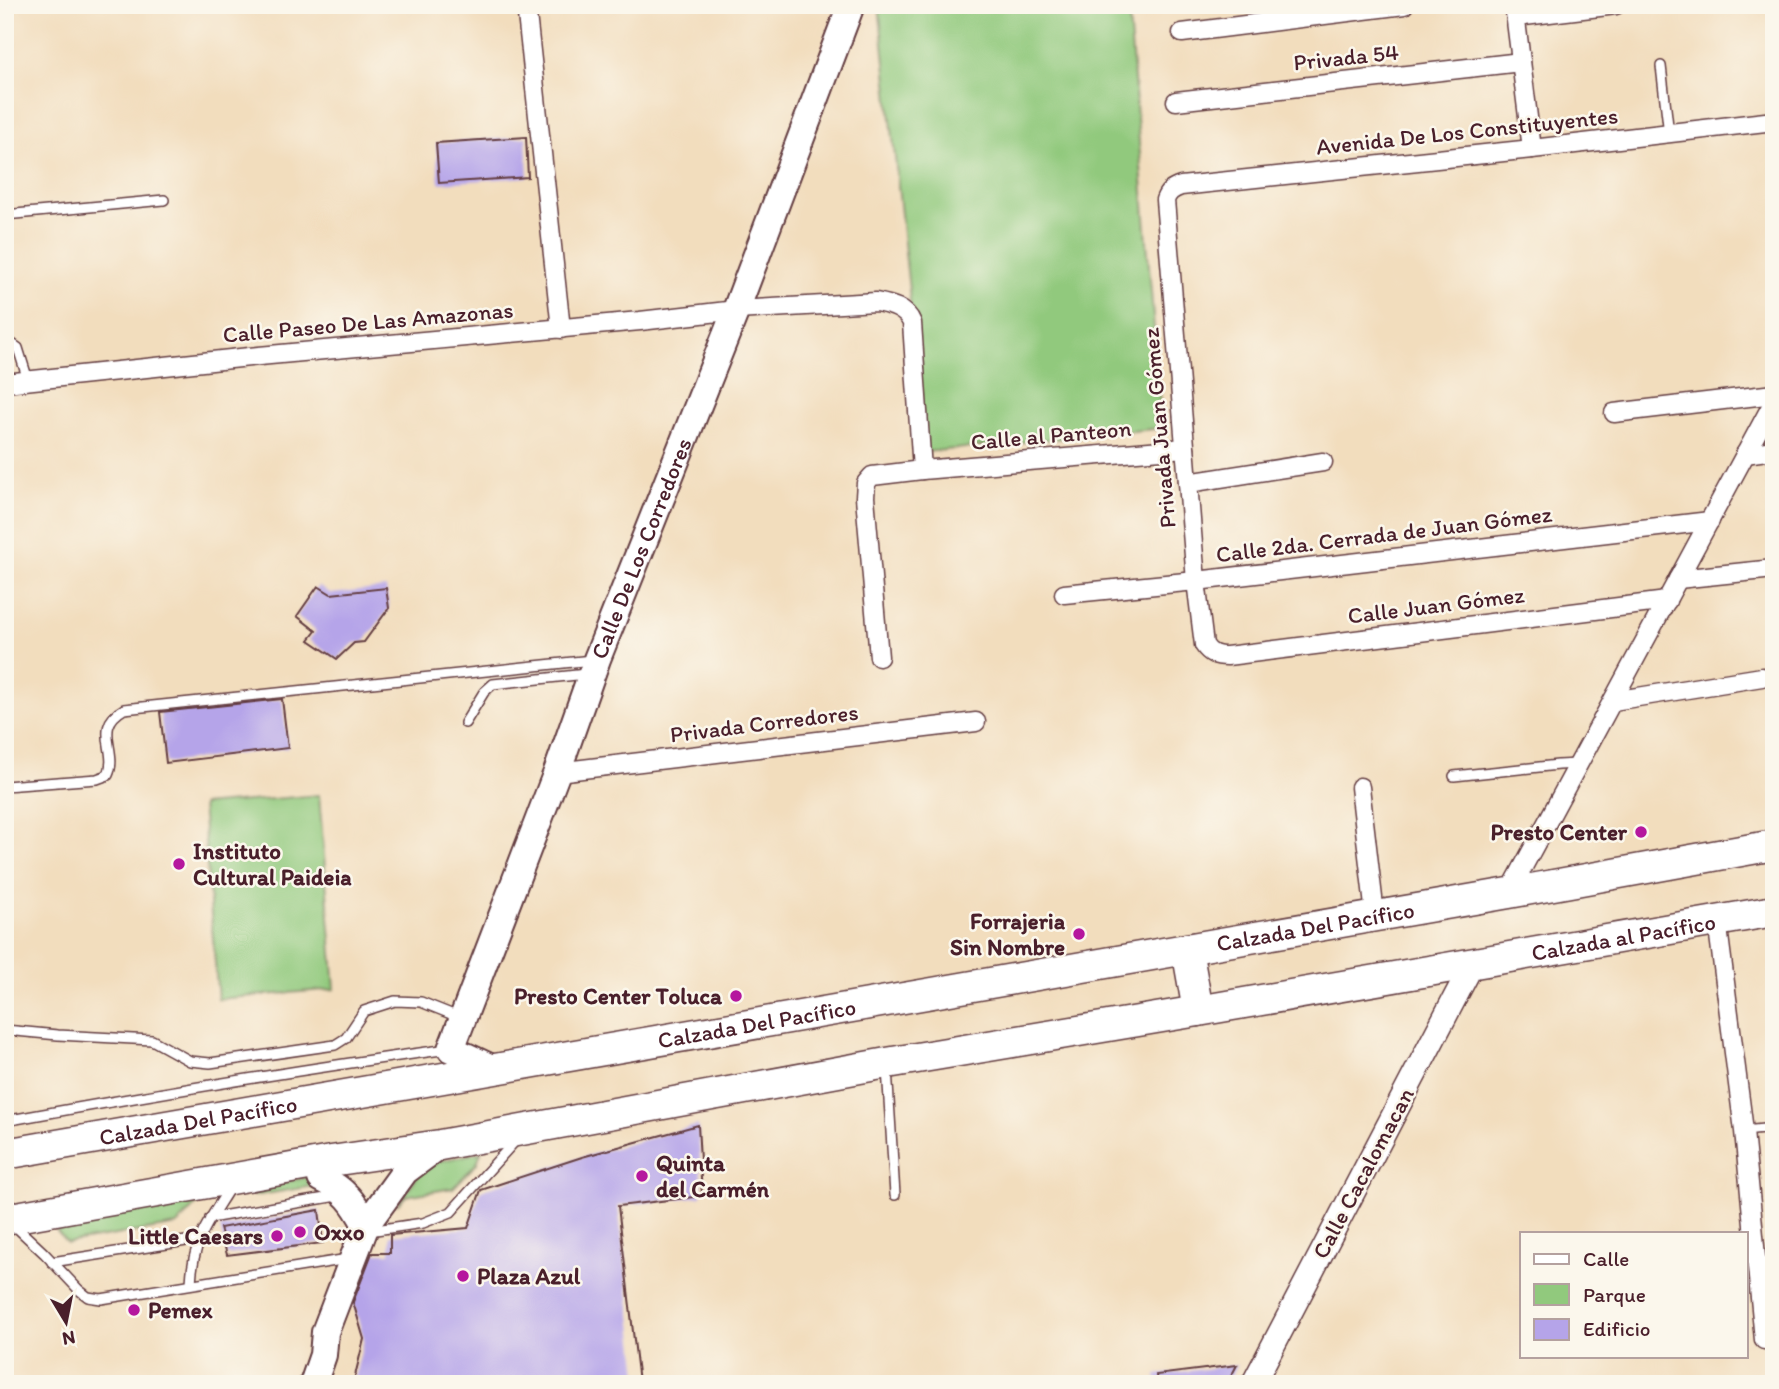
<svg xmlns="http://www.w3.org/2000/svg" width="1779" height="1389" font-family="Itim,sans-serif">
<rect width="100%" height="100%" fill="#fbf7ec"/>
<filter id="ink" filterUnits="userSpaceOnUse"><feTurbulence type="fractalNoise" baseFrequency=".0143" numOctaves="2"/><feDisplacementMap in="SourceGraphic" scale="14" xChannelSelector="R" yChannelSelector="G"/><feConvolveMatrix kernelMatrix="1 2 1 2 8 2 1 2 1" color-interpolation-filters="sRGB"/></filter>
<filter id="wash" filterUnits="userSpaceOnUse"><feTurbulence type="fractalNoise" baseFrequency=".00686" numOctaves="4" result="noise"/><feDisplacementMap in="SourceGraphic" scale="28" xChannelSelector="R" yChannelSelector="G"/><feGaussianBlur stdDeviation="1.57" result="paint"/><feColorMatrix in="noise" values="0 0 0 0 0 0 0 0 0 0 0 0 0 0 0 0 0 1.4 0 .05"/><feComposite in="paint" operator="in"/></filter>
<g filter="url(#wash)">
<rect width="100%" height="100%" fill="#f2ddbd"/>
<g fill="#91c97d" stroke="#6e7454" stroke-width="2">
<polygon points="879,5 1128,5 1162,428 926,452"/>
<polygon points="319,795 335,989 218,999 202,805"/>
<polygon points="481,1152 477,1163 453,1188 406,1196 397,1205 426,1164"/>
<polygon points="312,1176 320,1185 254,1196 250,1190"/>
<polygon points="206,1194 177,1225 67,1243 46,1218"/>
</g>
<g id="blocks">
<g fill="#b5a4e9">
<polygon points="526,137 528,177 439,183 436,143"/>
<polygon points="318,586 331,594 386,588 389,608 364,642 354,643 337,659 309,640 316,631 297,616"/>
<polygon points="282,699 288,748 166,763 160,712"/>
<polygon points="698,1125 702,1196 618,1206 639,1382 628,1384 353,1384 364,1339 353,1302 372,1253 390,1253 390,1235 468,1228 481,1190 582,1157"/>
<polygon points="319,1210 323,1243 227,1255 220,1228"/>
<polygon points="1237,1365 1227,1384 1157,1384 1156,1375"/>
</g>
</g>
</g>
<g filter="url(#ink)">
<use href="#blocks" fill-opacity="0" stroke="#633c41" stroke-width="2"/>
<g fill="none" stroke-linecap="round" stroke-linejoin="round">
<defs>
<g id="service">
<polyline points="1661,66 1669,134"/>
<polyline points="5,215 164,200"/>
<polyline points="5,342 8,341 18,348 28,380"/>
<polyline points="465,723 484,692 493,684 586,674"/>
<polyline points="1454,776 1558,765 1578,764"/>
<path d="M5 786 97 779 108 775C119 751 92 727 124 709L592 660"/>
<polyline points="5,1030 58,1035 152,1040 190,1061 210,1063 335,1045 346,1038 364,1011 395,1001 421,1002 461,1018"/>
<polyline points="887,1068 895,1195"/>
<path d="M5 1121C153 1094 300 1069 449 1049"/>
<polyline points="1744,1131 1774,1128"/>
<polyline points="210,1218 337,1196"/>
<polyline points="13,1224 44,1253 79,1290 88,1297 101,1299 348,1259"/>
<polyline points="369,1231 423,1223 451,1212 516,1140"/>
<polyline points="52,1262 199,1239"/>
<path d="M191 1283C193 1239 208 1223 230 1187"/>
</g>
<g id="minor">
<polyline points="526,5 561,329"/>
<polyline points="1514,5 1532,149"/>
<polyline points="1516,17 1616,5"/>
<polyline points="1182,33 1404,5"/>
<polyline points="1176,101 1521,62"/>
<path d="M5 383 259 356 640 321 736 310 876 302C891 305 906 308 912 323L922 470"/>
<polyline points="1614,413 1774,394"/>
<polyline points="1745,454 1774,450"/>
<polyline points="1188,483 1323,462"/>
<polyline points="1678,579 1774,569"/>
<polyline points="1064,594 1196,581 1710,521"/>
<path d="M1667 601 1227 656C1216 656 1210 654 1204 645L1196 581 1165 200C1168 192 1172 189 1181 186L1532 149 1774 121"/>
<polyline points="879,657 865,497 866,483 872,476 922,470 1185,448"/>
<polyline points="1613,701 1762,677"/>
<polyline points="557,772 976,722"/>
<polyline points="1360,787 1375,915"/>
<polyline points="1509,893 1774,401"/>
<polyline points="1717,920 1744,1131 1764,1340"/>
</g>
<polyline id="tertiary" points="1253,1384 1473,963"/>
<g id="secondary">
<path id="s1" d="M494 1069 451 1049 557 772 597 659 736 310 851 5"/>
<path d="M331 1161 321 1178C345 1190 354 1202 366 1225"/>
<polyline points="313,1384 323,1355 325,1332 366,1225 405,1171 440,1145"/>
</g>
<g id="primary">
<polyline points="1187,949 1198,1011"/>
<path id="s2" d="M5 1154 1509 893 1774 845"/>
<path id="s3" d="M5 1219 331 1161 440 1145 887 1063 1198 1011 1774 911"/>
</g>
</defs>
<use href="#service" stroke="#633c41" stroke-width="12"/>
<use href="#minor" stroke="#633c41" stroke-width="21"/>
<use href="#tertiary" stroke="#633c41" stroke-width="26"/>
<use href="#secondary" stroke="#633c41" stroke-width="30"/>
<use href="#primary" stroke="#633c41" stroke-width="33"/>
<use href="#service" stroke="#fff" stroke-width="9"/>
<use href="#minor" stroke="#fff" stroke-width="18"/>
<use href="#tertiary" stroke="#fff" stroke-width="23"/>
<use href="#secondary" stroke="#fff" stroke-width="26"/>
<use href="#primary" stroke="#fff" stroke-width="30"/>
</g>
</g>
<g fill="#b5179e" stroke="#fbf7ec" stroke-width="2.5">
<circle cx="1641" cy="832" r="7"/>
<circle cx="179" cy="864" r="7"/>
<circle cx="1079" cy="934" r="7"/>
<circle cx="736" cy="996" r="7"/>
<circle cx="642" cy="1176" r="7"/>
<circle cx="300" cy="1232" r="7"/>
<circle cx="277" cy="1236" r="7"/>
<circle cx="463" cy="1276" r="7"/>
<circle cx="134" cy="1310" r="7"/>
</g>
<g text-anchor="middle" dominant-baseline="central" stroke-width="5" stroke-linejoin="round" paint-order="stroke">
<g font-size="23" fill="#4a1f2b" stroke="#fbf7ec">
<text transform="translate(1346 57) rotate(-6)">Privada 54</text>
<text transform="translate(1467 131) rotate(-6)">Avenida De Los Constituyentes</text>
<text transform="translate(368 322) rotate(-5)">Calle Paseo De Las Amazonas</text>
<text transform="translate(1159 428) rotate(-95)">Privada Juan Gómez</text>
<text transform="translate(1051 435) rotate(-5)">Calle al Panteon</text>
<text transform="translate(1384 534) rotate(-7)">Calle 2da. Cerrada de Juan Gómez</text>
<text stroke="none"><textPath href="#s1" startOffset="583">Calle De Los Corredores</textPath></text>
<text transform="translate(1436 605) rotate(-7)">Calle Juan Gómez</text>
<text transform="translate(764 723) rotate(-7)">Privada Corredores</text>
<text stroke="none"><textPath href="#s2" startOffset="1330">Calzada Del Pacífico</textPath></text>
<text stroke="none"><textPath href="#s3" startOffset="1643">Calzada al Pacífico</textPath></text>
<text stroke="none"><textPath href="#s2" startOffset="763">Calzada Del Pacífico</textPath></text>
<text stroke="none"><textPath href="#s2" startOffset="196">Calzada Del Pacífico</textPath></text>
<text transform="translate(1363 1173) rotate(-62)">Calle Cacalomacan</text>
</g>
<g font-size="23" font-weight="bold" fill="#4a1f2b" stroke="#fbf7ec" text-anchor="start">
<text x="1627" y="832" text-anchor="end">Presto Center</text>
<text x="193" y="851">Instituto<tspan x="193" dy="26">Cultural Paideia</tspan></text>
<text x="1065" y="921" text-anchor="end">Forrajeria<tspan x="1065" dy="26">Sin Nombre</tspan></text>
<text x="722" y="996" text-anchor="end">Presto Center Toluca</text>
<text x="656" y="1163">Quinta<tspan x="656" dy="26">del Carmén</tspan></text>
<text x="314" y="1232">Oxxo</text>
<text x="263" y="1236" text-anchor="end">Little Caesars</text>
<text x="477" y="1276">Plaza Azul</text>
<text x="148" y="1310">Pemex</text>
</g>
</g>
<rect width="1779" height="1389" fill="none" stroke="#fbf7ec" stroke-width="28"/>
<rect x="1520" y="1232" width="228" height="126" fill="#fbf7ec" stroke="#b4a19f" stroke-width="2"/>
<rect x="1534" y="1254" width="35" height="10" fill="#ffffff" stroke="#b4a19f" stroke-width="2"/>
<text x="1583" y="1266" font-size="21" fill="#4a1f2b">Calle</text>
<rect x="1534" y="1284" width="35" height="21" fill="#91c97d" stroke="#b4a19f" stroke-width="2"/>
<text x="1583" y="1302" font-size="21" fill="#4a1f2b">Parque</text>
<rect x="1534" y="1319" width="35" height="21" fill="#b5a4e9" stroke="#b4a19f" stroke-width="2"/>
<text x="1583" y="1336" font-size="21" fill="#4a1f2b">Edificio</text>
<g transform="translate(66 1322) rotate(170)" stroke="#fbf7ec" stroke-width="5" paint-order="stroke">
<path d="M0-5L12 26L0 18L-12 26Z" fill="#4a1f2b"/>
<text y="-10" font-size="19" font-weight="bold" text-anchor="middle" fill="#4a1f2b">N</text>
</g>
</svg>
